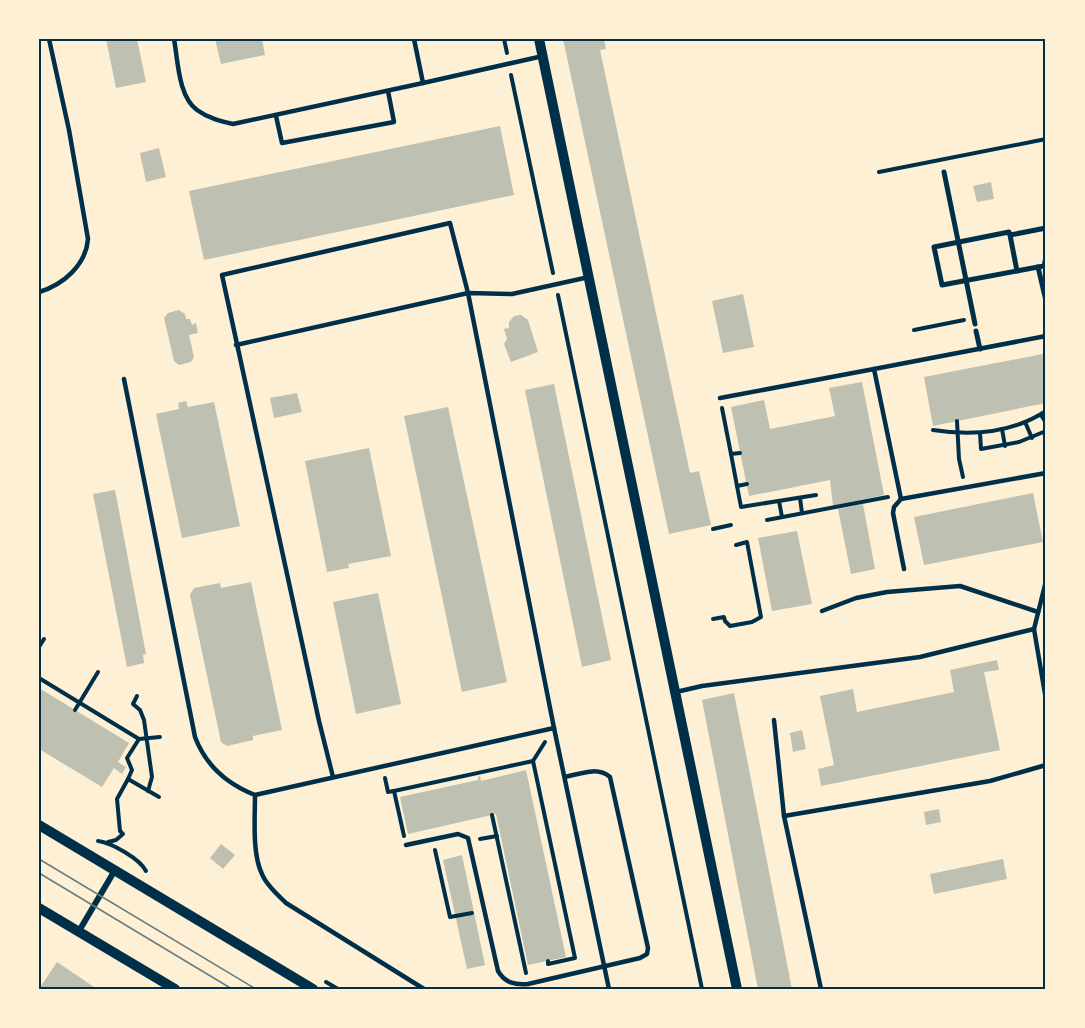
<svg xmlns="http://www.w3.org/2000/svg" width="1085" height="1028" font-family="Jost,sans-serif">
<rect width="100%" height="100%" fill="#fdf0d5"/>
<g fill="#bec0b2">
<polygon points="106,39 137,39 146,82 116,88"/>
<polygon points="215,39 262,39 265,55 221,64"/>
<polygon points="563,39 604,39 606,49 600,50 690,473 699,471 711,525 669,534"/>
<polygon points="500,126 514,195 204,260 189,191"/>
<polygon points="159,148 166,177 146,182 140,153"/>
<polygon points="991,182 994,199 977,202 973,186"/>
<polygon points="743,294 754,347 723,353 712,301"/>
<polygon points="179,310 185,314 186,319 190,319 192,325 196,323 198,333 189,335 194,357 191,362 179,365 174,361 164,318 168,313"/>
<polygon points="521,315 528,320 538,352 511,362 504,344 507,339 504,329 509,328 509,322 514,316"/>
<polygon points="1043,354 1046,371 1046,403 933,426 924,377"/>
<polygon points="862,382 884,495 833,506 830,480 749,496 731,407 764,400 770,429 835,416 829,388"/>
<polygon points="554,384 611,660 582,667 525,390"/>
<polygon points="297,393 302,412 274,418 270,398"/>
<polygon points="186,401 188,407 214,402 240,526 182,538 156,414 179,409 178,403"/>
<polygon points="448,407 507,682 462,692 404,416"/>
<polygon points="369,448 391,556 348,564 349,568 327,572 305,461"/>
<polygon points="115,490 146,654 143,655 144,663 127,667 93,494"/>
<polygon points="1033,493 1043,542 924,565 914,517"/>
<polygon points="863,504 875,569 851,574 838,509"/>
<polygon points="797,531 812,604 772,611 758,538"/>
<polygon points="251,582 282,730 253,736 253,740 227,746 221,742 190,595 194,588 220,583 221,588"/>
<polygon points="378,593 401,704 356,714 333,602"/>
<polygon points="997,660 999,670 984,672 1000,750 821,786 818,769 834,765 820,696 853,689 857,712 954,692 950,670"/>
<polygon points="39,688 129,743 118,762 126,767 122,774 114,768 102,787 39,749"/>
<polygon points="734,693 792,989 758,989 702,700"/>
<polygon points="802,730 806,749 793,752 790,733"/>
<polygon points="526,770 566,957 528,965 496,814 408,834 400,797 478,780 478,777 480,776 481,781"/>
<polygon points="939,809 941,822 926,825 924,812"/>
<polygon points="221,844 235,855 223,869 210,858"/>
<polygon points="462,855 485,965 467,969 443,860"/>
<polygon points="1003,859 1007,879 934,894 930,874"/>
<polygon points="57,962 97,989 39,989"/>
</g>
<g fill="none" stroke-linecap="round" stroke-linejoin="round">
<g stroke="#003049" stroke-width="4">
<polyline points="504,39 507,53"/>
<polyline points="511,75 553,273"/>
<polyline points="879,172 1046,139"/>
<polyline points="558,295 702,989"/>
<polyline points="914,330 964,320"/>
<polyline points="722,408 731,454"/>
<polyline points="1041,415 1046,423"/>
<polyline points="957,421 959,459 963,477"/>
<polyline points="1025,422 1032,438"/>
<polyline points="1002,429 1005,446"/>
<path d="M933 430C971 436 1012 433 1046 411"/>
<polyline points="980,433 981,449 1019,442 1046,431"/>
<polyline points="740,453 731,454 737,486 747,484"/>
<polyline points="737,486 741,507 816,495"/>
<polyline points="800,498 802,513"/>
<polyline points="779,501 782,517"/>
<polyline points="767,520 888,497"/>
<polyline points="713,529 731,525"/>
<polyline points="713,619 724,617 725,621 730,626 752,622 761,617 747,542 736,545"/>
<polyline points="39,647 44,639"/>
<polyline points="39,678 139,739 160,737"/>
<polyline points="137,696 133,704 140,710 144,720 152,777 148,791"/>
<polyline points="75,710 98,672"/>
<polyline points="533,761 545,742"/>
<polyline points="385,778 388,792 394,791"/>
<polyline points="128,779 132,770 127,758 139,739"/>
<polyline points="492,815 526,973"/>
<polyline points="404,836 394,791 533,761 575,958 548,964 548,961"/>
<polyline points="480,839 497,836"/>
<path d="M98 841C112 843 140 859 146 871"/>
<polyline points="108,842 116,840 123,834 120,831 117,799 128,779 159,797"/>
<polyline points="435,850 450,917 472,913"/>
<polyline points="326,982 338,989"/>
</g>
<g stroke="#003049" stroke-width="4.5">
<path d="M174 39C178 60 178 96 197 110 208 118 220 121 233 124L423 83"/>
<polyline points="414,39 423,83 543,56"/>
<polyline points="276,116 282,143 394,122 388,91"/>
<path d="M39 292C63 285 86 265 88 239L69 130 49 39"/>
<polyline points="236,345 468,293 512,294 589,277"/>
<path d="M124 379 195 737C206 766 227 784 255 795L554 728"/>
<polyline points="720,398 874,369"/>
<polyline points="901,499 874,369 1046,336"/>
<polyline points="904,569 893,513 894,507 901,499 1046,473"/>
<polyline points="1046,581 1034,629 1046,700"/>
<polyline points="822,611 856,598 887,592 960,586 1038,612"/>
<polyline points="676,692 702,686 920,657 1034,629"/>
<polyline points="774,720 784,816 821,989"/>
<polyline points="333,777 319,721 222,275 450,223 468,293 554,728 609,989"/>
<path d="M255 795C255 818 252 854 262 874 266 885 278 895 286 903L424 989"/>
<polyline points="784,816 990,781 1046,765"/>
<path d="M406 845 458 834 468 838 498 971C505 983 515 985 528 984L640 958 647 954 648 948 610 777C597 766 580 774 565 777"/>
</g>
<g stroke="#003049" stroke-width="5">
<polyline points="944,172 975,324"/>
<polyline points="1046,228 1010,235 1009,232 934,247 942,285 1038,267 1046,301"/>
<polyline points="1010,235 1017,271"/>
<polyline points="1038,267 1044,266 1046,257"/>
<polyline points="976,331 980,349"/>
</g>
<polyline stroke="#003049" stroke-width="6" points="79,931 115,870"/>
<g stroke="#003049" stroke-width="10">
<polyline points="539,39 737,989"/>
<polyline points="39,825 313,989"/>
<polyline points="39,908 175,989"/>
</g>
<g stroke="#657d81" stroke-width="1.5">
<polyline points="39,859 256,989"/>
<polyline points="39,873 232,989"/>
</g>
</g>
<rect width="1085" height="1028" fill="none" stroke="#fdf0d5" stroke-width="81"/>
<rect x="40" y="40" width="1004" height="948" fill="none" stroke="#003049" stroke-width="2"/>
</svg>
